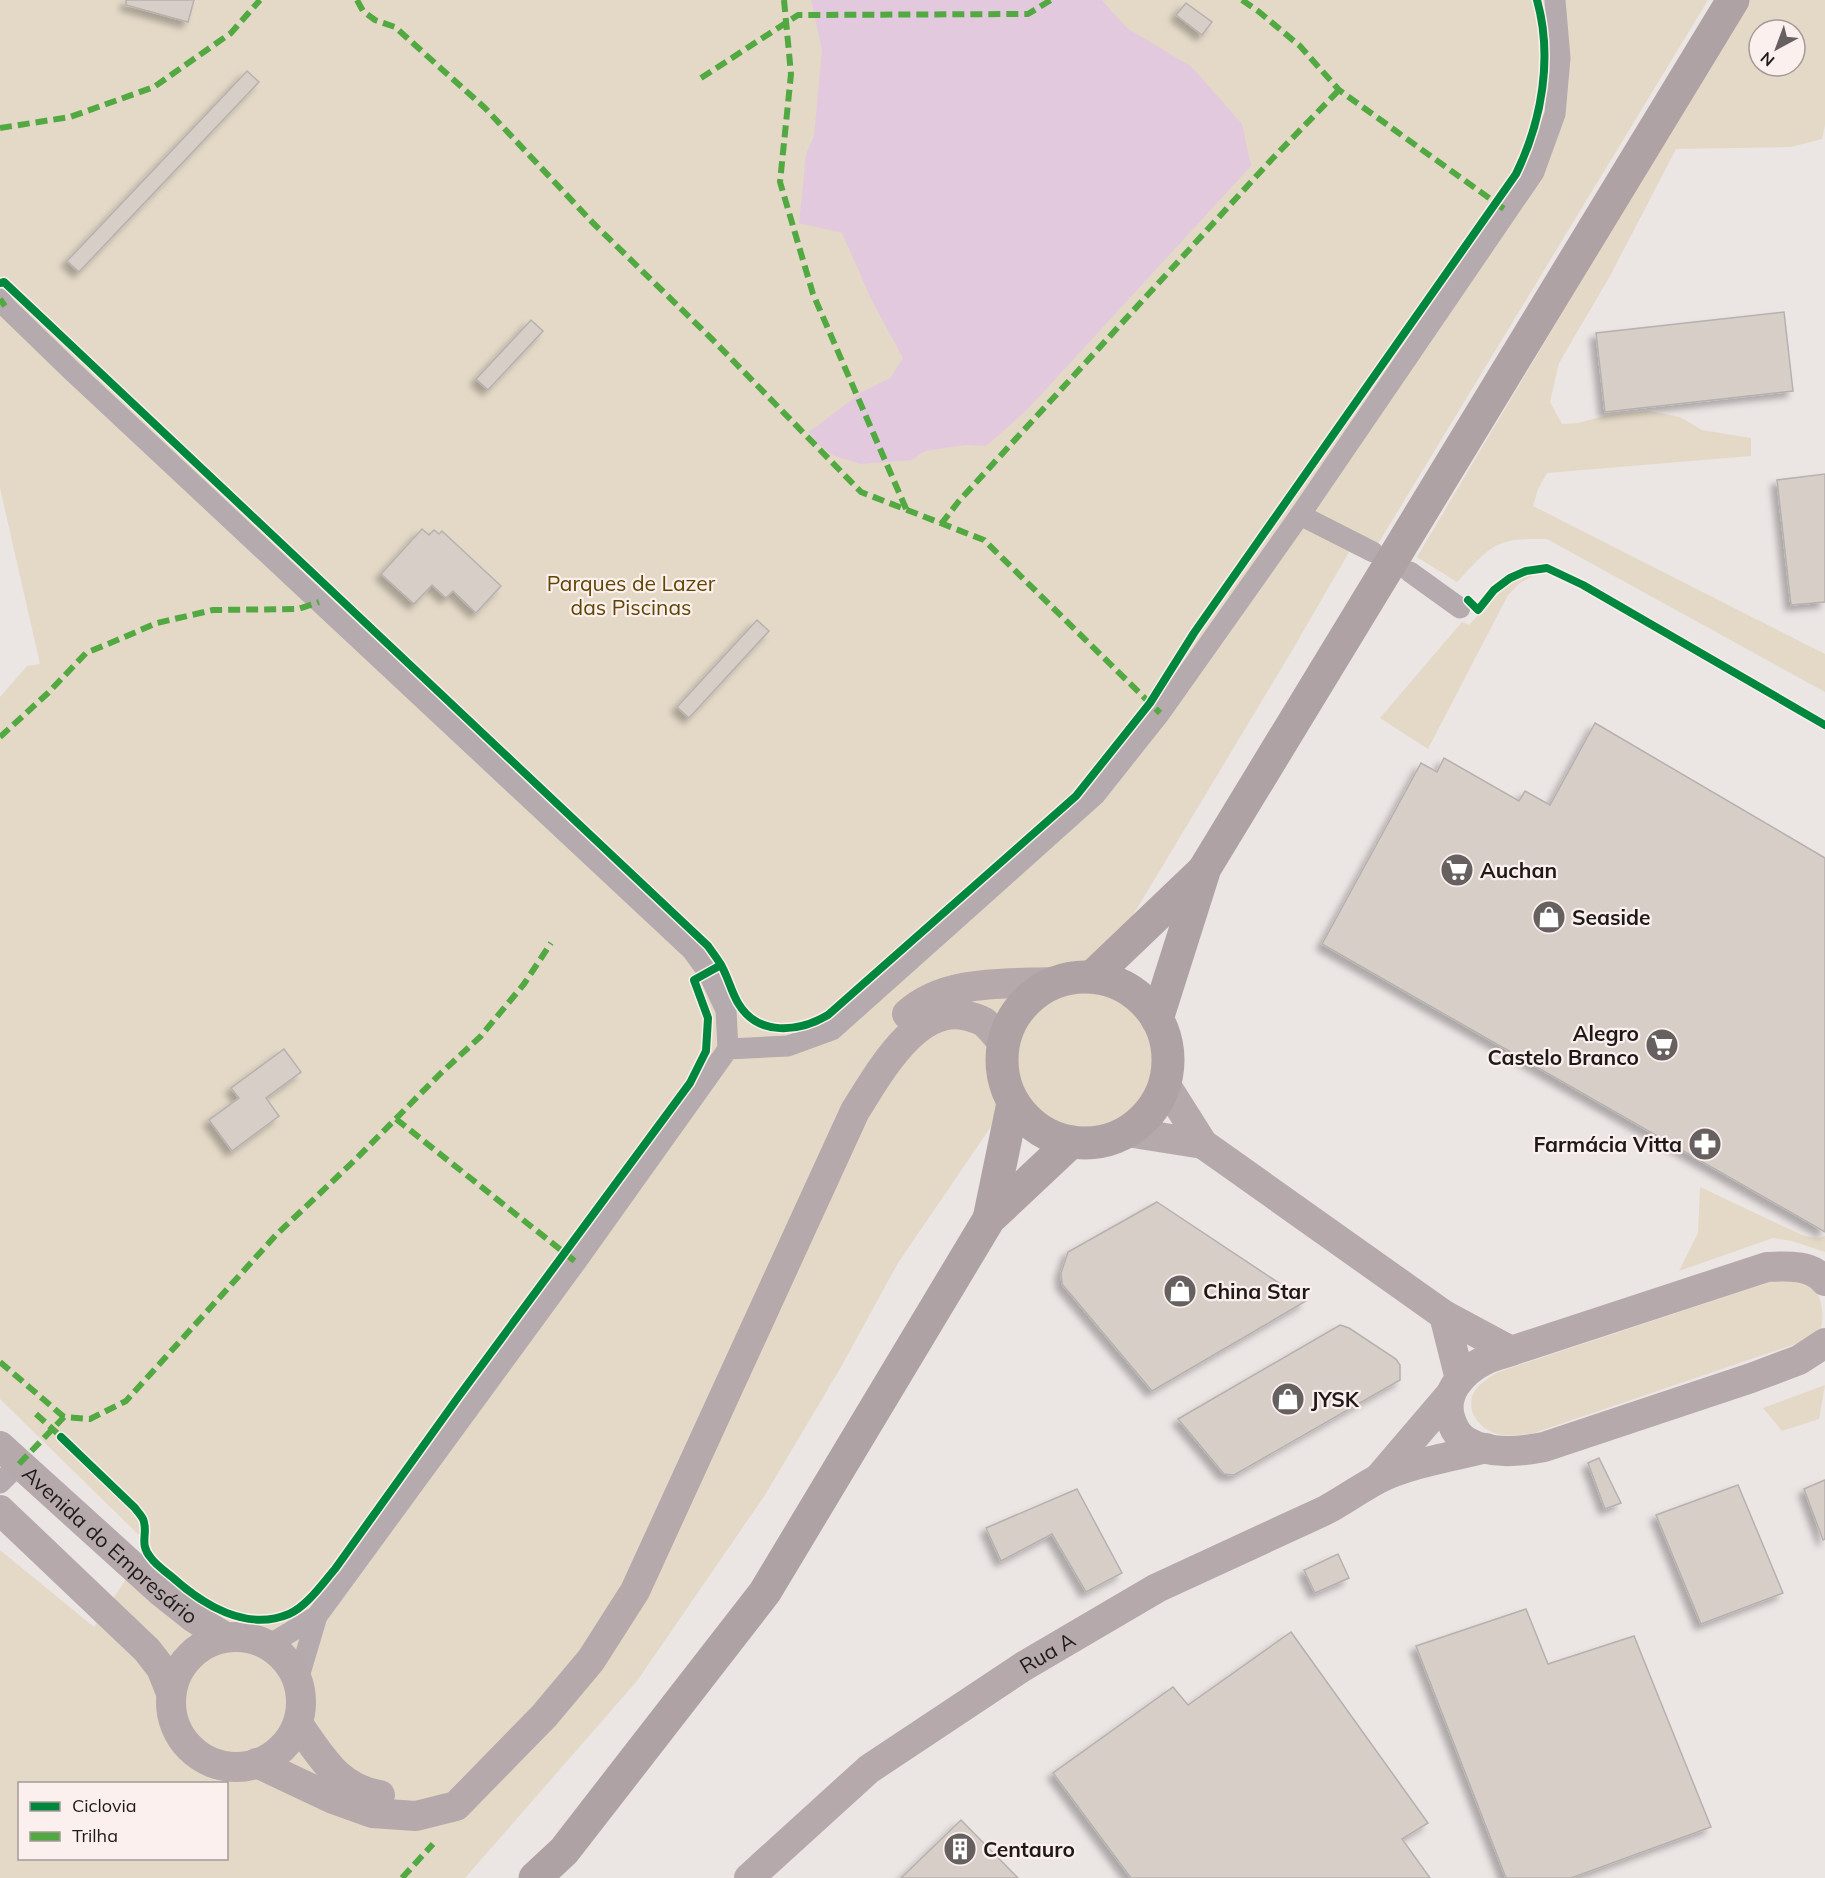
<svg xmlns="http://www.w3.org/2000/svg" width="1825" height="1878" font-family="Mulish,sans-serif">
<defs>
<filter id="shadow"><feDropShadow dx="-5.5" dy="5.5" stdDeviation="3" flood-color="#0004"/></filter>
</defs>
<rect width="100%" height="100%" fill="#ebe5e4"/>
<g fill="#e4d9c7" fill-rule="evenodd">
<path d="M0 0H1708L1373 552 1356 540 1293 649 1088 990C1104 993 1118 996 1130 1006 1180 1047 1147 1129 1084 1128 1066 1127 1048 1120 1035 1107 1029 1101 1024 1091 1020 1084L898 1263 841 1367 765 1495 637 1681 465 1878H0V1550L94 1627 149 1545 0 1399V697L27 666 40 664 0 488ZM20 1784H226V1858H20Z"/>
<path d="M1748 0H1825V125L1822 139 1791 147 1676 149 1610 276 1559 363 1550 402 1562 424 1578 423 1612 414 1649 411 1680 417 1702 430 1751 438V456L1547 473 1538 489 1533 506 1825 654V692L1547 539C1533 539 1514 538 1500 544 1483 551 1470 569 1457 582L1417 557ZM1759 30H1795V66H1759Z"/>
<polygon points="1536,574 1520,583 1508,595 1428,749 1380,718 1462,622 1469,625 1511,580"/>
<polygon points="1700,1187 1804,1236 1819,1238 1825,1236 1825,1252 1792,1241 1773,1238 1679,1271 1698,1233"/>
<path d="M1782 1278C1789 1279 1799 1279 1806 1282 1821 1288 1825 1313 1821 1327 1817 1332 1811 1336 1807 1340L1531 1434C1522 1434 1512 1436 1503 1435 1485 1433 1467 1417 1472 1397 1475 1386 1488 1378 1498 1372Z"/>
<polygon points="1825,1385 1819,1419 1782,1431 1763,1408"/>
</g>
<polygon fill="#e2c9dd" points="811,0 1102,0 1127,28 1192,67 1242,124 1251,166 1026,411 986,446 965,445 925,451 912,460 860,464 832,455 817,443 809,432 862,392 890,378 903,358 871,299 842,233 799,223 806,154 814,136 822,50"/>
<g fill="#d8cec8" stroke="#b5b1af" stroke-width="1.5" filter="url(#shadow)">
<polygon points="126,0 194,0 188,22 126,5"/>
<polygon points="1186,3 1212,22 1202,35 1176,15"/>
<polygon points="247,71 259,82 79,272 67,261"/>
<polygon points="1784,312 1793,391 1605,412 1596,333"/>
<polygon points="531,320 543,331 488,390 476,379"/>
<polygon points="1825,474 1825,602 1791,605 1777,480"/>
<polygon points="422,529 429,535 434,530 439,534 442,531 501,586 476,613 453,591 446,598 432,585 414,604 381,574"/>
<polygon points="757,620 769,631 689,718 677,707"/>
<polygon points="1595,723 1825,858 1825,1232 1322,944 1421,763 1437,772 1444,758 1519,801 1525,791 1550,805"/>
<polygon points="284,1049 301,1072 266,1098 279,1116 232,1151 209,1120 239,1098 231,1088"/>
<polygon points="1157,1202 1306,1301 1152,1391 1062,1284 1061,1273 1068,1252"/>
<polygon points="1340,1325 1349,1328 1396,1359 1400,1365 1400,1380 1234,1475 1224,1474 1178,1419"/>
<polygon points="1599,1458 1621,1503 1605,1509 1588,1463"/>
<polygon points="1825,1480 1825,1539 1823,1540 1804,1489"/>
<polygon points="1738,1485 1783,1593 1701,1624 1656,1515"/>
<polygon points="1077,1489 1122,1573 1086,1592 1052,1534 1001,1561 986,1528"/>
<polygon points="1338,1554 1349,1578 1315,1593 1304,1570"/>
<polygon points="1526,1609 1548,1664 1634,1636 1711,1827 1571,1878 1506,1878 1416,1646"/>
<polygon points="1291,1632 1428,1823 1402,1839 1430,1878 1131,1878 1053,1773 1173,1687 1188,1705"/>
<polygon points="961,1820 1018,1878 901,1878"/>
</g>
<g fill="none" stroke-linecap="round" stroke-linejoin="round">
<g stroke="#b5aaad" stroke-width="21">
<polyline points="0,299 5,306 71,370 692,950 708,972 726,1010 728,1049"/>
<polyline points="1300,515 1373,552"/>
<polyline points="1410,572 1460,608"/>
<polyline points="0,1483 19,1464"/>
<polyline points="269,1645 317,1616"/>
<polyline points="298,1680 317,1616 576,1262 728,1049 788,1046 832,1030 1095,795 1160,713 1300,515 1534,172 1555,114 1560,58 1555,0"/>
</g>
<g stroke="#b5a9ac" stroke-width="30">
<path d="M907 1014C945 979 1006 984 1053 982"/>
<polyline points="1165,1084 1203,1144 1444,1315 1511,1351"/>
<polyline points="1127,1132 1203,1144"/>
<path d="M1825 1281C1811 1264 1786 1266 1767 1267L1511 1351C1502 1354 1493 1356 1485 1360 1461 1372 1440 1396 1452 1423 1455 1431 1459 1437 1466 1441 1489 1455 1519 1452 1544 1447L1751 1378 1799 1360 1825 1343"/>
<polyline points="1444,1315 1460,1379"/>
<path id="s1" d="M0 1446 160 1591 194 1618 225 1637"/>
<polyline points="1379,1478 1449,1396"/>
<polyline points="0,1510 147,1650 161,1668 171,1693"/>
<circle cx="236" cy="1702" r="65"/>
<path d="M298 1724C321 1756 338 1789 380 1795"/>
<path d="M257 1763 333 1799 372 1813 416 1816 456 1806 544 1716 591 1660 635 1591 855 1111C878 1075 919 998 971 1017 976 1018 980 1020 984 1022 991 1028 997 1036 1003 1043"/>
<path id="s2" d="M749 1878 869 1769 1024 1666 1157 1588 1326 1510C1344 1500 1361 1488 1378 1479 1406 1464 1455 1456 1486 1448"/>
</g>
<g stroke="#afa2a4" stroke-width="33">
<circle cx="1085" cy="1060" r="83"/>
<polyline points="1092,977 1202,872"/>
<polyline points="1157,1019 1205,868 1733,0"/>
<polyline points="989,1219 1013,1103"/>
<polyline points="535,1878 564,1851 765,1592 989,1219 1071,1142"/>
</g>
<g stroke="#52a942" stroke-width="6" stroke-dasharray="12 6" stroke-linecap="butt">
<polyline points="357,0 363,11 375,20 395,27 485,108 593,223 713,340 861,492 984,540 1160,713"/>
<polyline points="784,0 791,74 780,182 813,294 907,511"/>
<polyline points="1242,0 1258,11 1300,46 1339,90 1507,211"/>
<polyline points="701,78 798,15 1028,14 1051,0"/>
<polyline points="0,128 70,117 154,87 231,33 260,0"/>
<polyline points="0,299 5,306"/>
<polyline points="941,524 959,501 1273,158 1339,90"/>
<polyline points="0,737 48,693 86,653 108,644 157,623 213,610 298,609 319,602"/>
<polyline points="396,1119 576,1262"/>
<polyline points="0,1362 64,1417"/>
<polyline points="36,1414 57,1433"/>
<polyline points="19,1464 64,1417 90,1419 126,1401 276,1235 356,1159 441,1073 480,1037 524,984 551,943"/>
<polyline points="402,1878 433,1844"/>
</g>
<defs>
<g id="cycleway">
<path d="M0 283 4 282 708 946C712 952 717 958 721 965 728 977 731 991 738 1003 758 1037 799 1032 828 1015L1076 796 1150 703 1194 633 1516 174C1542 121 1553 57 1537 0"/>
<polyline points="1468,600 1478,610 1494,590 1510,578 1526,571 1547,568 1583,585 1825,725"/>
<path d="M61 1437 135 1508C137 1511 141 1515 143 1519 149 1533 138 1543 151 1558 156 1565 165 1571 172 1577 202 1604 246 1632 289 1614 307 1606 322 1584 335 1569L459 1396 690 1083 706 1051 708 1018 694 980 721 965"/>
</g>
</defs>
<use href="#cycleway" stroke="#fcf0ee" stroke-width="11"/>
<use href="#cycleway" stroke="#00873e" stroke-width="8"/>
</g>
<defs>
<symbol id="supermarket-disc" viewBox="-11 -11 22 22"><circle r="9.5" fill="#666160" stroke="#fcf0ee"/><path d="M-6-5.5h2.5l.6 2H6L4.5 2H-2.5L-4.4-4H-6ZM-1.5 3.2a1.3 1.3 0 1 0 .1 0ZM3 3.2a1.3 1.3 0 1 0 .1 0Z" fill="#fff"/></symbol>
<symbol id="shop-disc" viewBox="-11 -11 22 22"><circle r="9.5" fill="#666160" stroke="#fcf0ee"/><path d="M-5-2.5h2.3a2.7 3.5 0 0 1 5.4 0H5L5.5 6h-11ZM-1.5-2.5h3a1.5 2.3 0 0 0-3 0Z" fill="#fff"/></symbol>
<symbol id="pharmacy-disc" viewBox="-11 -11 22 22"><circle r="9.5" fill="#666160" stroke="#fcf0ee"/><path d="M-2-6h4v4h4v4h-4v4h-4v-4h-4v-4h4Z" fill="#fff"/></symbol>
<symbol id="building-disc" viewBox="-11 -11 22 22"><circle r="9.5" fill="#666160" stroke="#fcf0ee"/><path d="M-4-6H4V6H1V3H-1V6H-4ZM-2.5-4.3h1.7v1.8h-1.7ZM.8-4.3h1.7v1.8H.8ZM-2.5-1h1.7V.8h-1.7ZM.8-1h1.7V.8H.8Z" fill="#fff"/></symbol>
</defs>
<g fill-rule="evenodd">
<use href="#supermarket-disc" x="1438" y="851" width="38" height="38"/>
<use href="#shop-disc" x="1530" y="898" width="38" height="38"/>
<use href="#supermarket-disc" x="1643" y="1026" width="38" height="38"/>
<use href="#pharmacy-disc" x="1686" y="1125" width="38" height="38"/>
<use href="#shop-disc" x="1161" y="1272" width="38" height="38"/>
<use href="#shop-disc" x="1269" y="1380" width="38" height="38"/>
<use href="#building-disc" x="941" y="1830" width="38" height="38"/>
</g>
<g text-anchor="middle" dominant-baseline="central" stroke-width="4.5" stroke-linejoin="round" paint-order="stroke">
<g font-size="21" fill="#5e4500" stroke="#fcf0ee">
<text x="631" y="583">Parques de Lazer<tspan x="631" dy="24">das Piscinas</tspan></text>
</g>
<g font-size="21" font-weight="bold" fill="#1e1a19" stroke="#fcf0ee" text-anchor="start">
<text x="1480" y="870">Auchan</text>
<text x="1572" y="917">Seaside</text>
<text x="1639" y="1033" text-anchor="end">Alegro<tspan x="1639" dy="24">Castelo Branco</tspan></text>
<text x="1682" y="1144" text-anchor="end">Farmácia Vitta</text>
<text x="1203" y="1291">China Star</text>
<text x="1311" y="1399">JYSK</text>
<text x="983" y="1849">Centauro</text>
</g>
<g font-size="21" fill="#1e1a19" stroke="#fcf0ee">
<text stroke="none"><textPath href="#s1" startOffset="148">Avenida do Empresário</textPath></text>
<text stroke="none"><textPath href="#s2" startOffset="375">Rua A</textPath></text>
</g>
</g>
<rect x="18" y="1782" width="210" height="78" fill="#fcf0ee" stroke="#a39a99" stroke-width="1.5"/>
<rect x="30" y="1802" width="30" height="9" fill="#00873e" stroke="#a39a99" stroke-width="1.5"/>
<text x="72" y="1812" font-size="18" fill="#1e1a19">Ciclovia</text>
<rect x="30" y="1832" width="30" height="9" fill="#52a942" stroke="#a39a99" stroke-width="1.5"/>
<text x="72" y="1842" font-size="18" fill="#1e1a19">Trilha</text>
<g transform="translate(1777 48) rotate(221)"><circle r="28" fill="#fcf0ee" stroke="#a39a99" stroke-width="1.5"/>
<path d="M0-4.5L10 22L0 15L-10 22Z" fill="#666160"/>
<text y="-9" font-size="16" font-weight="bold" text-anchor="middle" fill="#1e1a19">N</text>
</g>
</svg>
